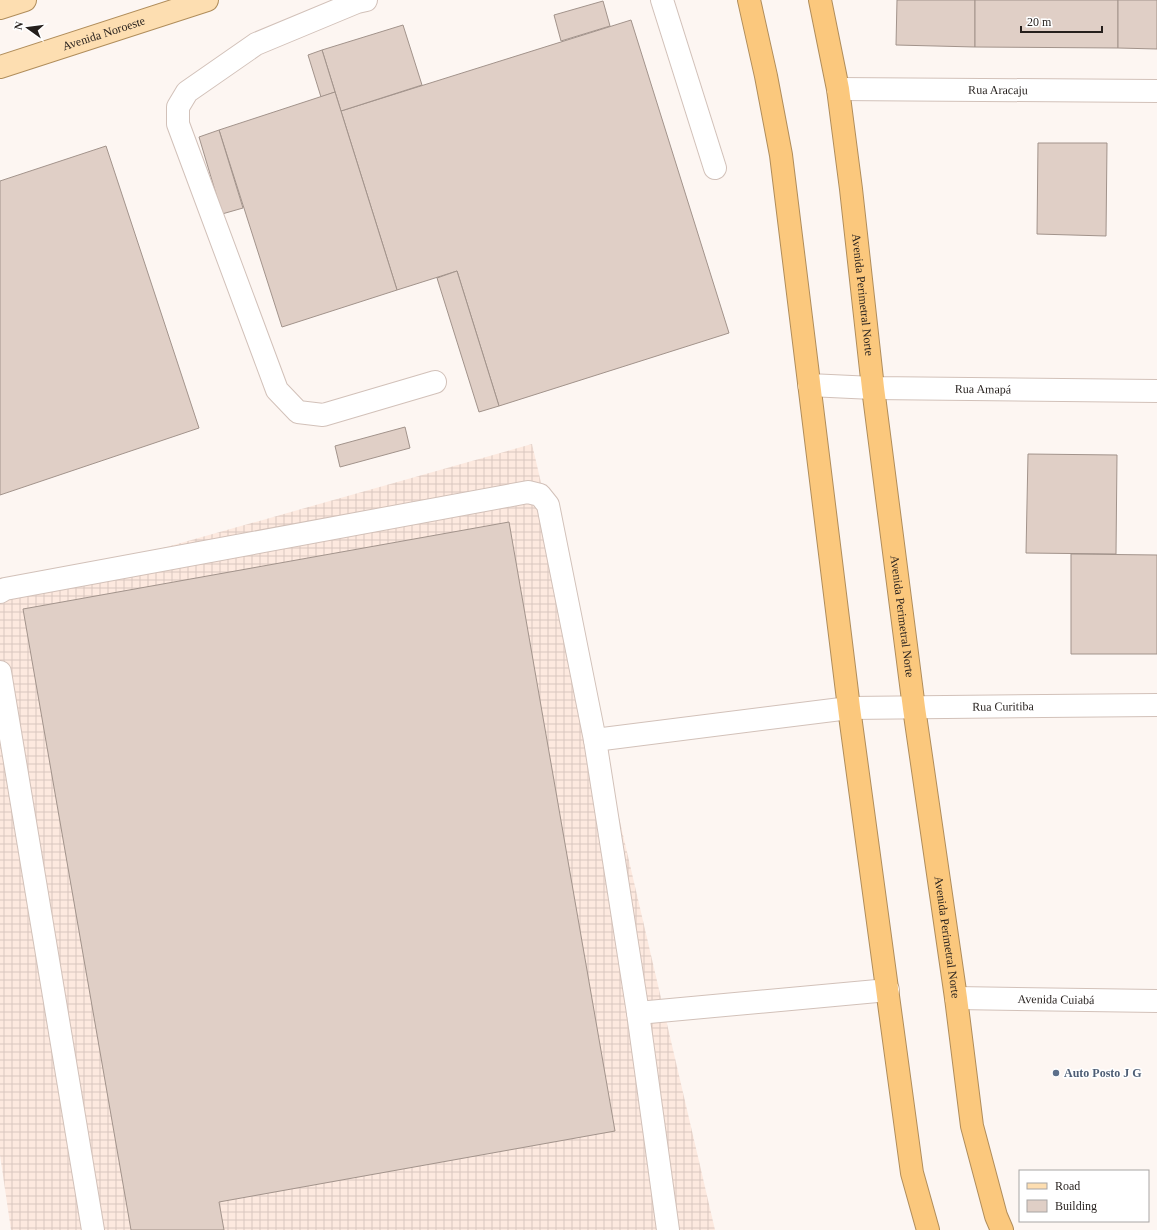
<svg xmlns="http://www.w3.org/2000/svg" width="1157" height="1230" font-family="'Times New Roman',serif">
<defs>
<pattern id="industrial-grid" width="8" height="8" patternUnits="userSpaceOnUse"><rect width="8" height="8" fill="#fde9df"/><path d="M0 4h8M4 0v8" fill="none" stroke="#d9c7bf"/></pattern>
</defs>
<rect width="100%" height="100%" fill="#fdf6f2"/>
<polygon fill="url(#industrial-grid)" points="532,444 715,1230 11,1230 0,1155 0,594"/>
<g fill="#e0cfc6" stroke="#a2938b">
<polygon points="897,0 975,0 975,47 896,45"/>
<polygon points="975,0 1118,0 1118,48 975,47"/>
<polygon points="1118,0 1157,0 1157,49 1118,48"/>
<polygon points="603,1 610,26 561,41 554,15"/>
<polygon points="631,20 729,333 499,406 457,271 397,290 341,111"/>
<polygon points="403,25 422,85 341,111 322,50"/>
<polygon points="322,50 335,92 321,97 308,55"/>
<polygon points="335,92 397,290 282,327 219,130"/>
<polygon points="219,130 243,208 222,214 199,137"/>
<polygon points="1038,143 1107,143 1106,236 1037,234"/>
<polygon points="106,146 199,428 0,495 0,181"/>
<polygon points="457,271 499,406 479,412 437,278"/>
<polygon points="405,427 410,448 340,467 335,446"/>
<polygon points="1028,454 1117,455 1116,554 1026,553"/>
<polygon points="509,522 615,1131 219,1202 224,1230 131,1230 23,609"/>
<polygon points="1071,554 1157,555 1157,654 1071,654"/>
</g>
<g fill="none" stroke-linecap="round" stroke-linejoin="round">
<defs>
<g id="minor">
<polyline points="366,0 357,2 256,44 187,92 178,107 178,124 277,390 298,412 323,415 435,382"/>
<polyline points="662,0 715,168"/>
<path id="s1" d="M838 89 1157 91"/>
<path id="s2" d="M809 385 873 388 1157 391"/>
<polyline points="0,592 5,589 528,492 540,495 548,505 595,740 638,1013 668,1230"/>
<polyline points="0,672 93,1230"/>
<path id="s3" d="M595 740 849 708 1157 705"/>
<path id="s4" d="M956 998 1157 1001"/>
<polyline points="638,1013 888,990"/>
</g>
<g id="major">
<polyline points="0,8 25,0"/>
<path id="s5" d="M0 67 207 0"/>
</g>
<g id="highway">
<polyline points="749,0 766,76 781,155 849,708 912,1173 928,1230"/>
<path id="s6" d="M820 0 838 89 851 189 873 388 914 708 956 998 972 1126 996 1216 1002 1230"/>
</g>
</defs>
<use href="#minor" stroke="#d2c1b9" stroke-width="24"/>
<use href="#major" stroke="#b08d5b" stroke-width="24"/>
<use href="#highway" stroke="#b08d5b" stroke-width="24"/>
<use href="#minor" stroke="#fff" stroke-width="22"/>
<use href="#major" stroke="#fddeb1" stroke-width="22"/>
<use href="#highway" stroke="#fbc87d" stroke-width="22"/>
</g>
<circle fill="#5c6f8a" stroke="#fff" stroke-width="1.5" cx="1056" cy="1073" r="4"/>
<g text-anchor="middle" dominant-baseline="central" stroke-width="3" stroke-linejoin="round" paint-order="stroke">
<g font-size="12" fill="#251f1c" stroke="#fff">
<text stroke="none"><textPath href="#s5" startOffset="109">Avenida Noroeste</textPath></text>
<text stroke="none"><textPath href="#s1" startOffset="160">Rua Aracaju</textPath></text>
<text stroke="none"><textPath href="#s6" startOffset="298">Avenida Perimetral Norte</textPath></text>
<text stroke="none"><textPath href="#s2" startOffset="174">Rua Amapá</textPath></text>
<text stroke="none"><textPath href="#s6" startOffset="622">Avenida Perimetral Norte</textPath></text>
<text stroke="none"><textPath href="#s3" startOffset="410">Rua Curitiba</textPath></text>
<text stroke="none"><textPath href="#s6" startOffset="946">Avenida Perimetral Norte</textPath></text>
<text stroke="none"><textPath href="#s4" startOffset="100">Avenida Cuiabá</textPath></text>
</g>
<g font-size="12" font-weight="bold" fill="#4e5e75" stroke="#fff" text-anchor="start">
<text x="1064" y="1073">Auto Posto J G</text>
</g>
</g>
<rect x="1019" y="1170" width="130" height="52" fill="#ffffff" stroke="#a8a5a4"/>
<rect x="1027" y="1183" width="20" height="6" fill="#fddeb1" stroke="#a8a5a4"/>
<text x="1055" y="1190" font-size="12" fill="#251f1c">Road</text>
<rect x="1027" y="1200" width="20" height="12" fill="#e0cfc6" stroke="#a8a5a4"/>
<text x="1055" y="1210" font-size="12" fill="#251f1c">Building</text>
<g transform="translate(28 28) rotate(284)" stroke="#ffffff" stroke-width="3" paint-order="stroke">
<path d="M0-3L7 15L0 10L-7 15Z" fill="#251f1c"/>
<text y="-6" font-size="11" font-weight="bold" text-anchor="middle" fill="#251f1c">N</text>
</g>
<path d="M1021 26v6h81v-6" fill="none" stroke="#251f1c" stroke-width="2"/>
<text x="1027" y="26" font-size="12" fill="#251f1c" stroke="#ffffff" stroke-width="3" paint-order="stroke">20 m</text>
</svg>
